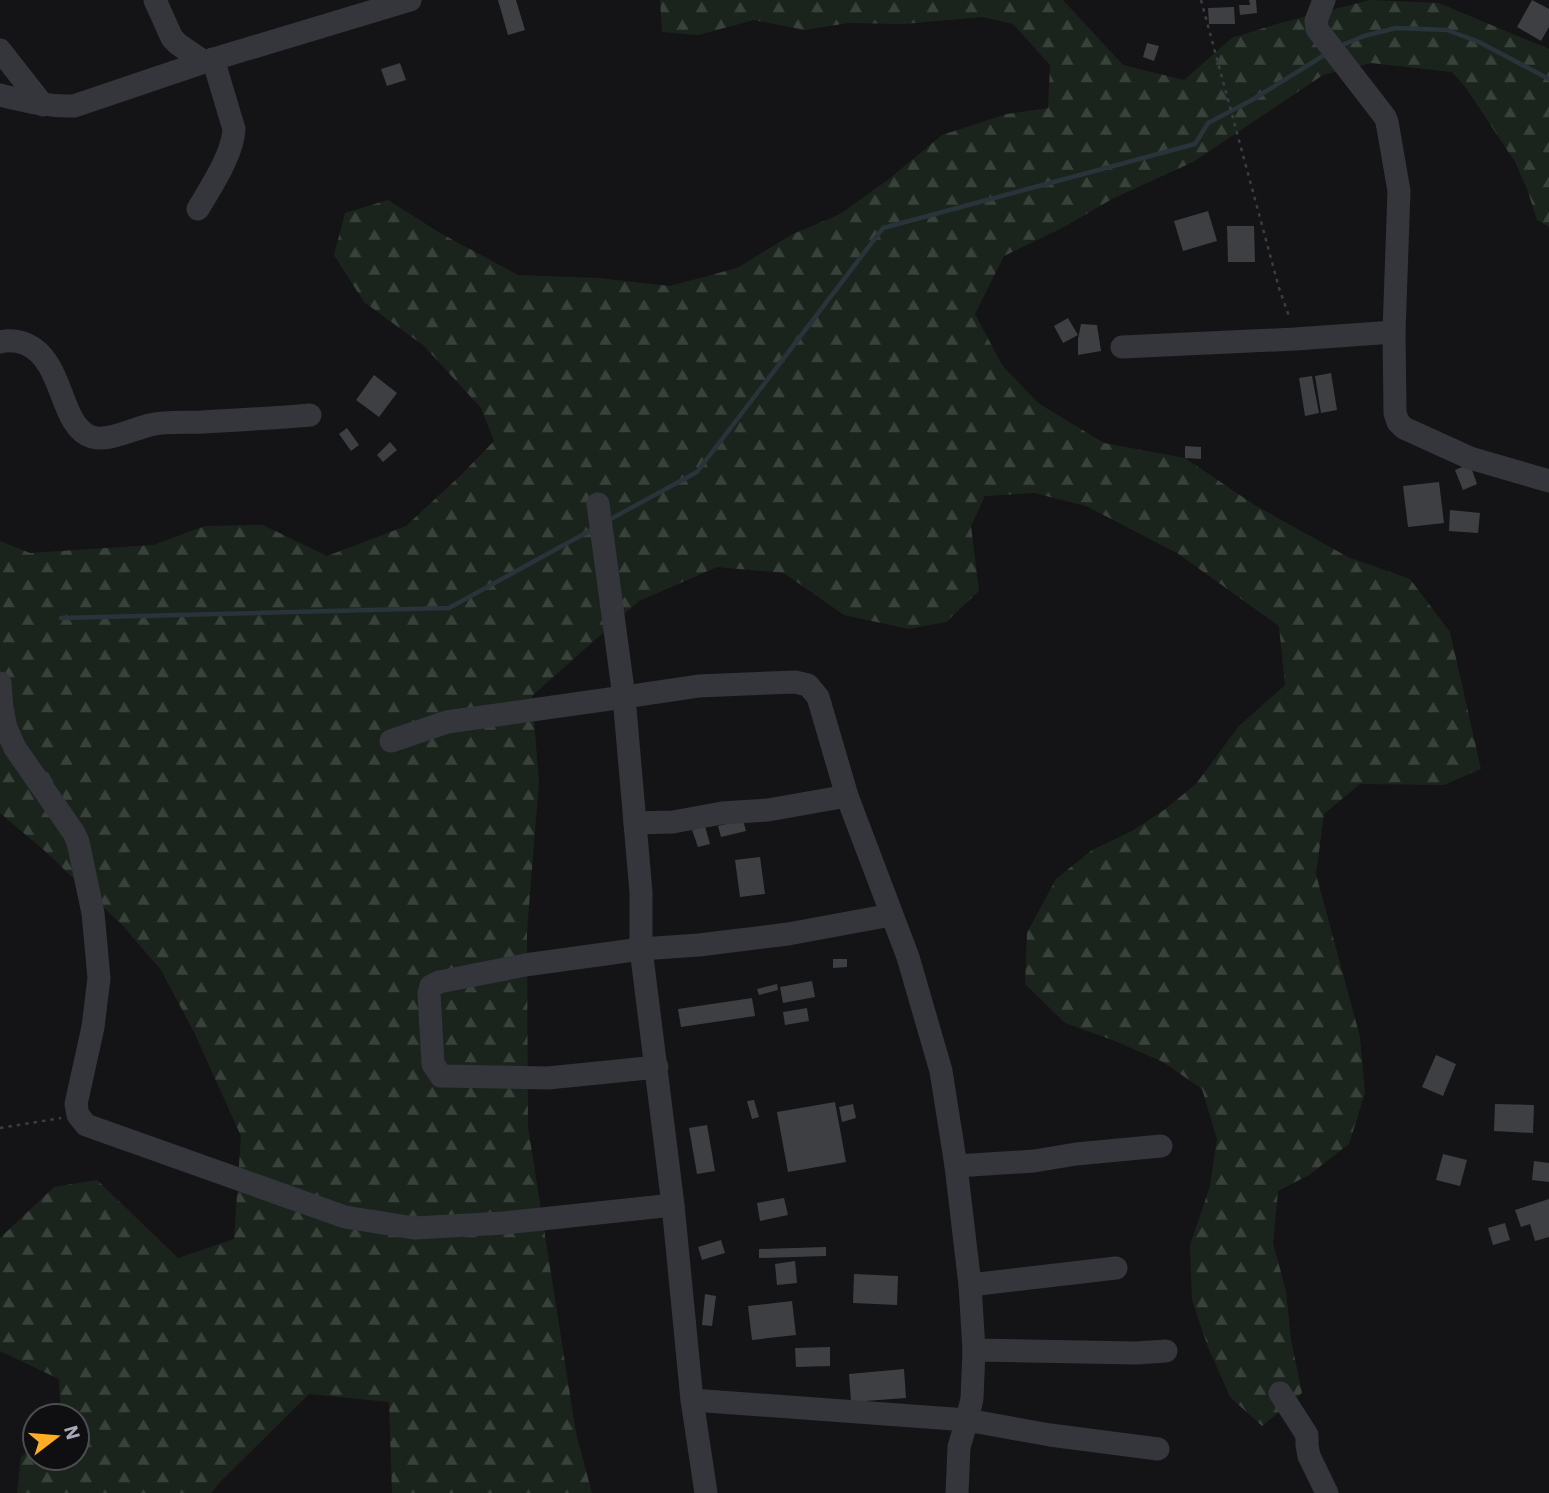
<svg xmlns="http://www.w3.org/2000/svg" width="1549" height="1493" font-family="'IBM Plex Sans',sans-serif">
<defs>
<pattern id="forest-firs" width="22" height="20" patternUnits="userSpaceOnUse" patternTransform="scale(1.75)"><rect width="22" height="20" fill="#1b241c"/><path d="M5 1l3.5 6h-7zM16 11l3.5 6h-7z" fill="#39413b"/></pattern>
</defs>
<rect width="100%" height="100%" fill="#141416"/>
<polygon fill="url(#forest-firs)" points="660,0 1063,0 1123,65 1184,80 1232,38 1280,23 1370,0 1439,3 1549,49 1549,227 1537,220 1527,189 1515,162 1466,88 1452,72 1371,63 1323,75 1193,162 1112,199 1064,227 1004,256 975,314 1002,365 1038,403 1104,443 1185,458 1256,506 1348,557 1410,579 1450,632 1481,769 1444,785 1360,784 1324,814 1316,874 1360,1037 1365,1093 1349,1144 1309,1175 1278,1191 1273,1243 1286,1291 1291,1340 1302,1393 1262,1426 1230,1397 1208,1347 1192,1300 1190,1245 1210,1186 1217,1139 1202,1089 1163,1062 1115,1041 1065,1023 1025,984 1027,933 1056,879 1092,850 1132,831 1164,810 1196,784 1238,727 1285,685 1279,626 1177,553 1086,506 1034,493 985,496 971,526 979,591 946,622 909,629 844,615 784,573 717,567 639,601 532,696 539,781 527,931 528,1127 576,1433 592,1493 392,1493 389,1402 309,1394 220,1482 211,1493 17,1493 21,1457 35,1445 35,1458 77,1458 77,1416 61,1416 59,1379 0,1351 0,1238 54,1187 97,1180 178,1258 234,1239 241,1136 194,1032 161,970 123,926 46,852 0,813 0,541 30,553 153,545 205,526 263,525 327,556 406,526 461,475 494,441 481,408 424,346 364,302 334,255 345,213 388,200 440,233 518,275 598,278 670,286 737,268 793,234 840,214 889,179 942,135 1007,114 1048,108 1050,65 1013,24 982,17 904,24 848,23 805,30 754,20 698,35 662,32"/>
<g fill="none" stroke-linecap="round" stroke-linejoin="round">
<g stroke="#29333a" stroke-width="4.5">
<polyline points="1340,46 1364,36 1396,28 1447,30 1479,42 1549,79"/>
<polyline points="607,521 697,472 883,228 1195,144 1208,123 1252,100 1326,54"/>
<polyline points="61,618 449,608 593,529"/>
</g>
</g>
<g fill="#3d3f43">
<polygon points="498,0 516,0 525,30 508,35"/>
<polygon points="1249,0 1256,0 1257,13 1240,15 1239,5 1250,5"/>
<polygon points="1532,0 1549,9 1549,27 1541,41 1517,27"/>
<polygon points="1234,7 1235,24 1209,24 1208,8"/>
<polygon points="1147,43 1159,46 1154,61 1143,57"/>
<polygon points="400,63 406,80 387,86 381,69"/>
<polygon points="1208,211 1217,241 1183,251 1174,221"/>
<polygon points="1227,226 1254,226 1255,262 1228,262"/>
<polygon points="1068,318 1078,335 1063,343 1054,326"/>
<polygon points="1081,324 1097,325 1101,351 1078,355 1078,339"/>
<polygon points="1331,373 1337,410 1321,413 1315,376"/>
<polygon points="374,375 397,393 379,417 356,400"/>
<polygon points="1312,376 1319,413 1305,416 1299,378"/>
<polygon points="347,428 359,445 351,451 339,434"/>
<polygon points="390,442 397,450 383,462 377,455"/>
<polygon points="1185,446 1201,447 1201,459 1185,458"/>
<polygon points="1470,464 1477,484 1463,490 1455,470"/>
<polygon points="1439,482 1444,523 1408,527 1403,486"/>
<polygon points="1450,510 1480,513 1478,533 1449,531"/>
<polygon points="743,820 746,831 721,837 718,826"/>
<polygon points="705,826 710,844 698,847 692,830"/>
<polygon points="760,857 765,894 740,897 735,860"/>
<polygon points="833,959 847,959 847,967 833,968"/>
<polygon points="812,981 815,997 783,1003 780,987"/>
<polygon points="777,984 778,990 759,995 757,989"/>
<polygon points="752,998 755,1016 681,1027 678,1009"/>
<polygon points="807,1008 809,1021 785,1025 783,1012"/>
<polygon points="1436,1055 1456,1064 1443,1096 1422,1087"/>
<polygon points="754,1100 759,1117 752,1119 747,1101"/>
<polygon points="835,1102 846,1162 788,1172 777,1112"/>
<polygon points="853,1104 856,1118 842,1122 839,1107"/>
<polygon points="1495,1104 1534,1105 1533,1133 1494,1131"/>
<polygon points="707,1125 715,1171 697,1174 689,1128"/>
<polygon points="1443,1154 1467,1160 1460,1186 1436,1180"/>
<polygon points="1534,1161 1549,1163 1549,1182 1532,1180"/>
<polygon points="784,1198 788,1215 760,1221 757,1203"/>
<polygon points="1549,1199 1549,1237 1535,1241 1530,1224 1521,1227 1515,1210"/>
<polygon points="1505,1223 1510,1240 1493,1245 1488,1228"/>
<polygon points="721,1240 725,1253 702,1260 698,1247"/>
<polygon points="826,1247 826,1256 759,1258 759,1249"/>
<polygon points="795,1261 797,1283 777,1285 775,1264"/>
<polygon points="854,1274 898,1276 897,1305 853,1303"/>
<polygon points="705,1294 716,1296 712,1326 702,1325"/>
<polygon points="792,1301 796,1335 752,1340 748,1306"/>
<polygon points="830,1347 830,1366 796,1367 795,1348"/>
<polygon points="904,1369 906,1398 851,1402 849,1374"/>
</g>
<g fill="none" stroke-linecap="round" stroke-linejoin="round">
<g stroke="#3a3d42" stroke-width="2.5" stroke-dasharray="3.5 5" stroke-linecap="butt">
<polyline points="1201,0 1279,288 1290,319"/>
<polyline points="0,1128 61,1118"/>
</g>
<g stroke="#34363b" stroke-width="23">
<polyline points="155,0 172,38 178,44 204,62"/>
<polyline points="1324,0 1316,21 1317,29 1385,117 1387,122 1399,191 1394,332 1395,413 1398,422 1404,428 1470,458 1549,481"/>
<polyline points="0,50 43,105"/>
<path d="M0 95C25 101 48 107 74 106L204 62 410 0"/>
<path d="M198 209C211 187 233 154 234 129L213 59"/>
<path d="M0 342C8 340 18 341 26 344 65 361 59 427 92 437 108 442 133 429 150 425 166 421 186 423 203 422 239 420 275 418 310 415"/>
<polyline points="1122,347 1295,339 1394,332"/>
<polyline points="0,683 2,708 6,728 15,748 74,833 78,842 93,913 99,978 93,1027 76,1104 78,1115 86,1125 345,1217 414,1228 504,1223 673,1205"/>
<polyline points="391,741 447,722 624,697 598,504"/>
<polyline points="635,823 673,822 722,813 768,810 847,796"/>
<polyline points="657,1067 548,1078 441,1076 433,1064 429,993 431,986 439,982 525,965 641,949 699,945 788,934 891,915"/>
<polyline points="970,1285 956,1166 1034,1161 1076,1154 1161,1146"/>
<polyline points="974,1350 970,1285 1116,1268"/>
<polyline points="1280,1393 1307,1435 1307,1445 1309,1456 1327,1493"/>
<polyline points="692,1400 967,1420 972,1399 974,1350 1136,1353 1166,1351"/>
<polyline points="706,1493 692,1400 673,1205 641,949 641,892 624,697 698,686 795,682 808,685 818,697 847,796 908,957 941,1071 956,1166"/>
<polyline points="957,1493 959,1447 967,1420 1050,1435 1158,1449"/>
</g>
</g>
<g transform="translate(56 1437) rotate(74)"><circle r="33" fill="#0f0f11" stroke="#4b4d53" stroke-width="2"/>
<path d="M0-5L12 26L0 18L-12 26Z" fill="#ffad22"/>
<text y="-10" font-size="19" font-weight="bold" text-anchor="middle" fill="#a4aab7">N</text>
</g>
</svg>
